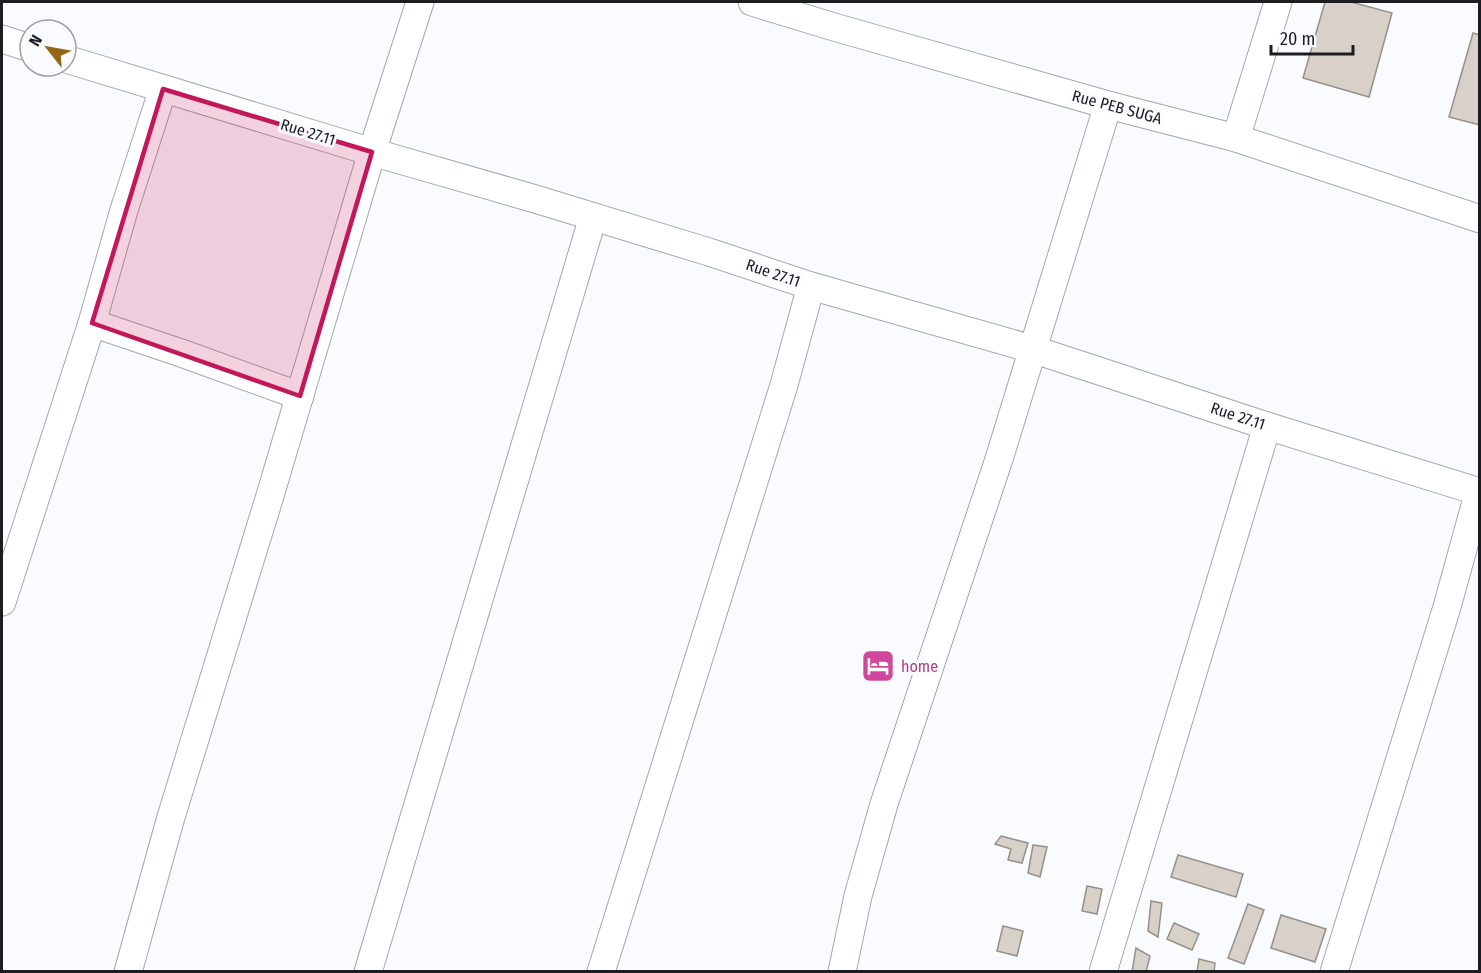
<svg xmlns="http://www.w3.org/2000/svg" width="1481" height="973" font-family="'Fira Sans Condensed',sans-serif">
<rect width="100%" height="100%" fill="#f9fbfe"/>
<g fill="#d7d1c9" stroke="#969188" stroke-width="1.5">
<polygon points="1325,2 1351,2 1392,13 1369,97 1303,78"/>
<polygon points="1473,33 1480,35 1480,125 1449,117"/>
<polygon points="1001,836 1028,843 1022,863 1008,860 1011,849 995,844"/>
<polygon points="1033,845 1047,847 1040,877 1028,873"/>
<polygon points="1178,855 1243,874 1236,897 1171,877"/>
<polygon points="1087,886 1102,889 1097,914 1082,911"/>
<polygon points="1151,901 1162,903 1158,937 1148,931"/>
<polygon points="1248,904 1264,910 1244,964 1228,958"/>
<polygon points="1281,915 1326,929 1315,962 1271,948"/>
<polygon points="1174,923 1199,934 1192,950 1167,939"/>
<polygon points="1003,926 1023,931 1017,956 997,951"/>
<polygon points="1136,948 1150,956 1146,972 1132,972"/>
<polygon points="1199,959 1215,963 1214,972 1197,972"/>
</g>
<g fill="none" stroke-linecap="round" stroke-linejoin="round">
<defs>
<g id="minor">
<polyline points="752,2 834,27 1108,105 1236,138 1480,219"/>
<polyline points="2,39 30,48"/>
<polyline points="66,59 372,152 532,198 709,252 811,286 1032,349 1267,426 1480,492"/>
<polyline points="1236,138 1278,2"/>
<polyline points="92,323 184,354 300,396"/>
<polyline points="2,602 92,323 124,210 163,89"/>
<polyline points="128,972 171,817 269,499 372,152 420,2"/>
<polyline points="368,972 593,217"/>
<polyline points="601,972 784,385 811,286"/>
<polyline points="842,972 858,896 884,804 999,459 1108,105"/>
<polyline points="1103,972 1267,426"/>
<polyline points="1334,972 1447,607 1479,491"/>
</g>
</defs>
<use href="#minor" stroke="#a2a7b0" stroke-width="29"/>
<use href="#minor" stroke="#fff" stroke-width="27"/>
</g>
<path fill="#c2185b" fill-opacity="0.2" stroke="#c2185b" stroke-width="4.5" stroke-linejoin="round" d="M163 89 372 152 300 396 92 323Z"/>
<defs>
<symbol id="hotel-square" viewBox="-11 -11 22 22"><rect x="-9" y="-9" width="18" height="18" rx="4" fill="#d1479c" stroke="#f9fbfe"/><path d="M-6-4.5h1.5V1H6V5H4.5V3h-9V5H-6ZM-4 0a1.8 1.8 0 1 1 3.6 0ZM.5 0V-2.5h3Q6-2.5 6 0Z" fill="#fff"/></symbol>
</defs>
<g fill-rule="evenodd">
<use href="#hotel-square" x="859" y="647" width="38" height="38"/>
</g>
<g text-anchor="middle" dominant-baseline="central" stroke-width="6" stroke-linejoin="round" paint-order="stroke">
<g font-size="16" fill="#1b1d20" stroke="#f9fbfe">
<text transform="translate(1117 107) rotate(15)">Rue PEB SUGA</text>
<text transform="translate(308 132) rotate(17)">Rue 27.11</text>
<text transform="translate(773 273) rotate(19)">Rue 27.11</text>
<text transform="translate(1238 416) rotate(18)">Rue 27.11</text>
</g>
<g font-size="16" fill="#b23c85" stroke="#f9fbfe" text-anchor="start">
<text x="901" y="666">home</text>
</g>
</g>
<rect width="1481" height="973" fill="none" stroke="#1b1d20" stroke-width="6"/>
<g transform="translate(48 48) rotate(301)"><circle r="28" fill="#f9fbfe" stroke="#a0a2a5" stroke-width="1.5"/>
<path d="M0-4.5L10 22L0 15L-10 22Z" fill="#946714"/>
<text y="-9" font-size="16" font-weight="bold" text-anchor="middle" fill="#1b1d20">N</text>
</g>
<path d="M1271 45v9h82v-9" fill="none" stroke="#1b1d20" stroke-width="3"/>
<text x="1280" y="45" font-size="18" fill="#1b1d20" stroke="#f9fbfe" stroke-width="4.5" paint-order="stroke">20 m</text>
</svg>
